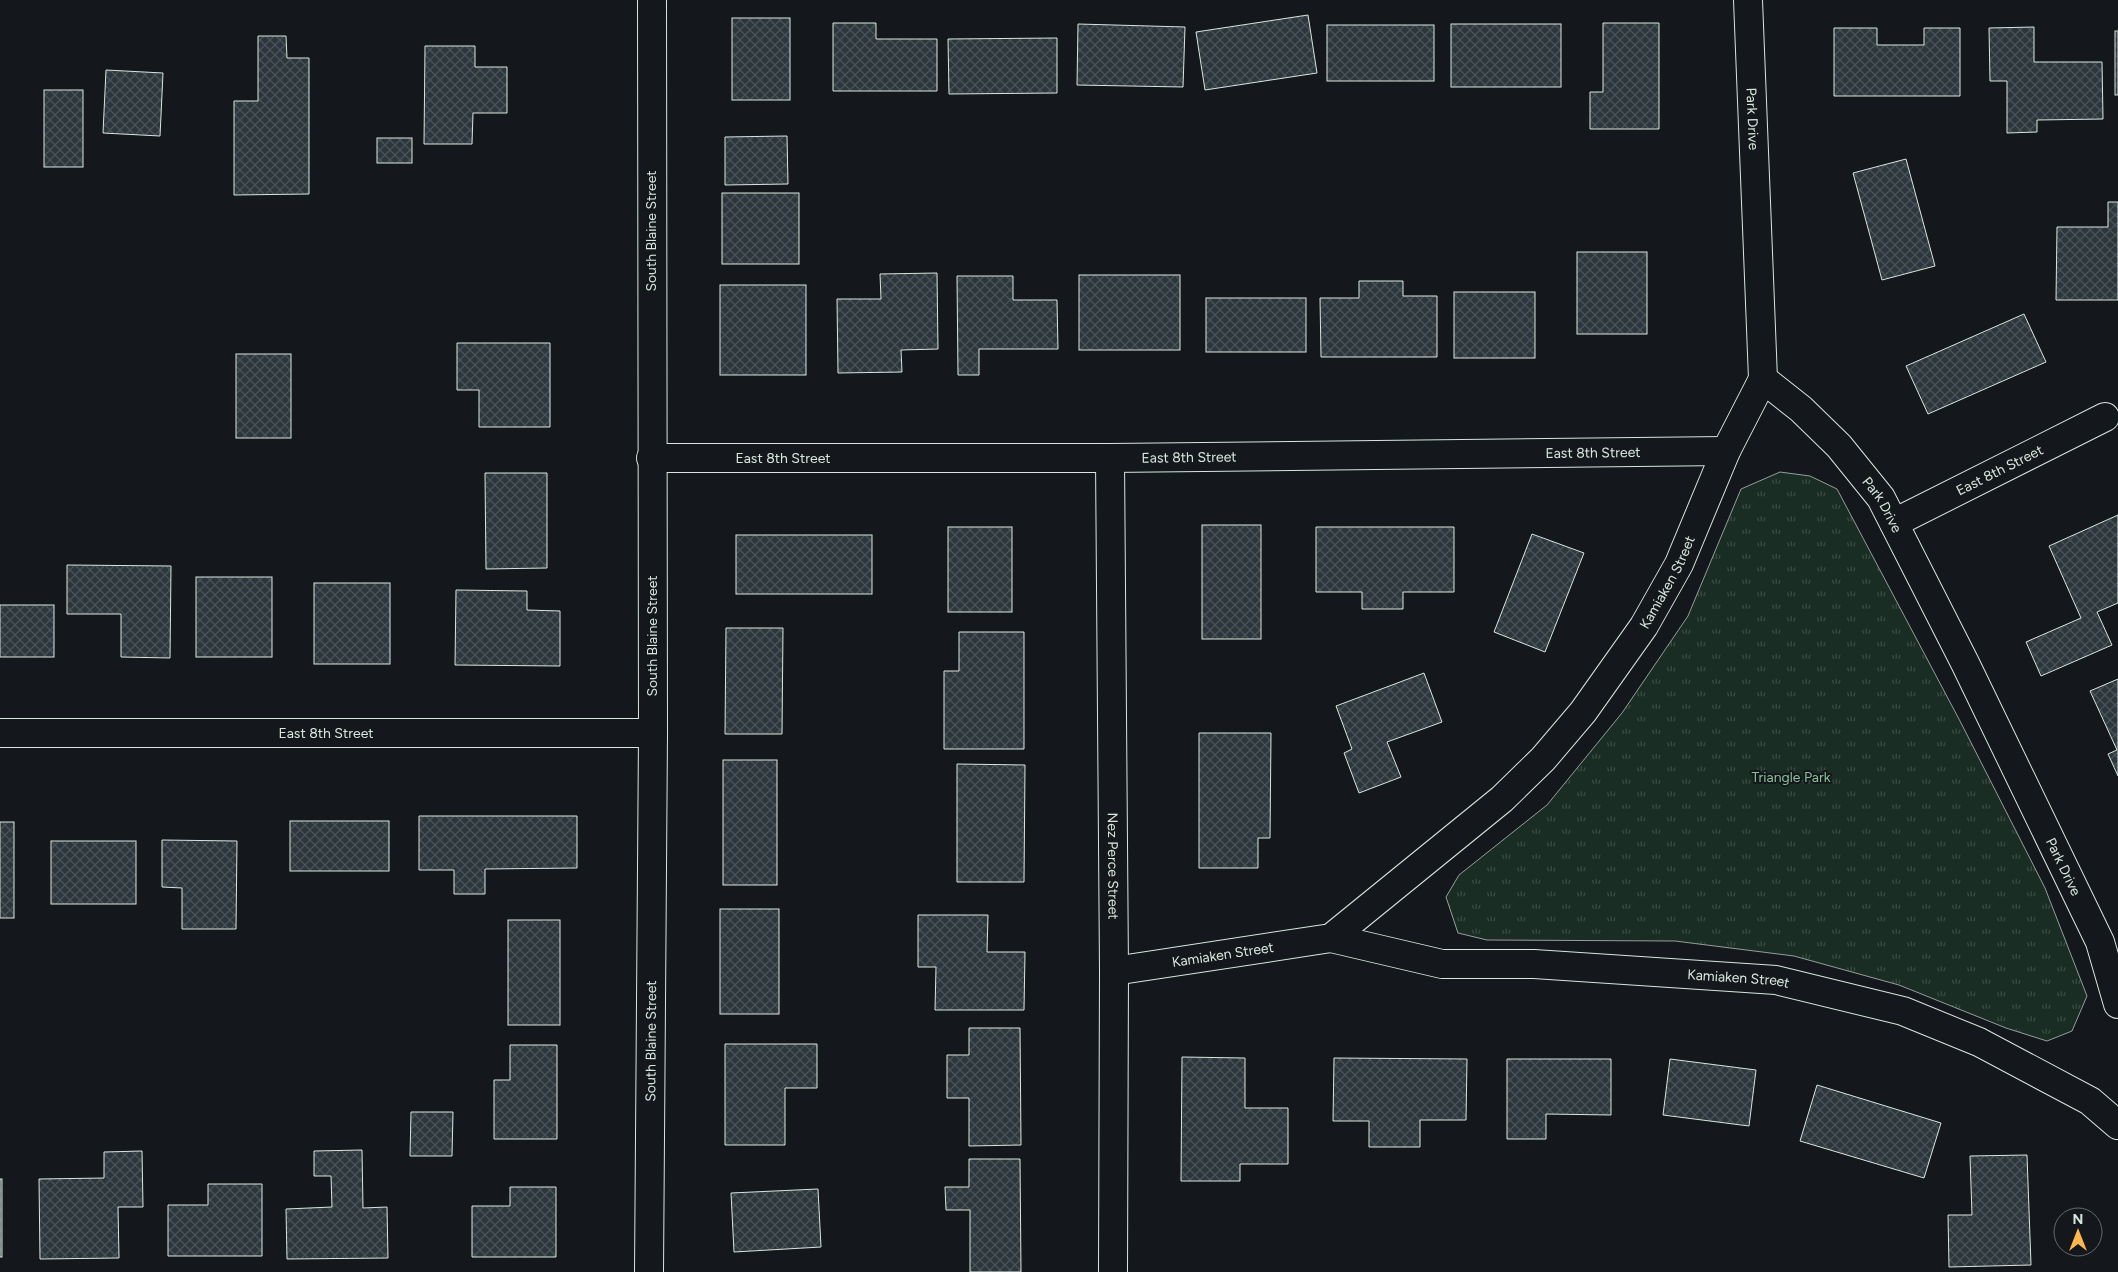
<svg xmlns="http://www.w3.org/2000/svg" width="2118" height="1272" font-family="Figtree,sans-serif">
<defs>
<pattern id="park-tufts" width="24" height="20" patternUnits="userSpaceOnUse" patternTransform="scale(1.25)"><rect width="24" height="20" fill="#1a2d24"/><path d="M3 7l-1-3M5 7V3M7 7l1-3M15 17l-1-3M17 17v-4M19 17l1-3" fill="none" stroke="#3b4b43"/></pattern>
<pattern id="building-cross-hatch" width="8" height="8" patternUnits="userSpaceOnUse" patternTransform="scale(1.25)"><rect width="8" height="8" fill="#2c363c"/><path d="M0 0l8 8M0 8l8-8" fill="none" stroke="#4a5358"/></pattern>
</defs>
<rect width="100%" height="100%" fill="#14181c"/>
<polygon fill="url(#park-tufts)" stroke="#939e99" points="1780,472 1810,476 1837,489 1960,721 2045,888 2087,996 2072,1031 2047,1041 2006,1028 1899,985 1794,956 1675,941 1487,940 1458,933 1446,897 1459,875 1547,805 1622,713 1688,616 1741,489"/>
<g fill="url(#building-cross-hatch)" stroke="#d8e6dc">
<polygon points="1308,15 1317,73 1205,90 1196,32"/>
<rect x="732" y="18" width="58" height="82"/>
<polygon points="833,23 876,23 876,39 937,39 937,91 833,91"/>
<polygon points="1603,23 1659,23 1659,129 1590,129 1590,92 1603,92"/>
<polygon points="1078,24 1185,27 1183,87 1077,85"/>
<rect x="1451" y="24" width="110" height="63"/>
<rect x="1327" y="25" width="107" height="56"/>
<polygon points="2034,27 2034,62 2102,62 2103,119 2037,120 2037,132 2007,133 2007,81 1990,81 1989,28"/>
<polygon points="1834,28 1877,28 1877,45 1924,45 1924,28 1960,28 1960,96 1834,96"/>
<rect x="2115" y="31" width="3" height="64"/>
<polygon points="258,36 286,36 287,58 309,58 309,194 234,195 234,101 258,101"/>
<polygon points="1057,38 1057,93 949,94 948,39"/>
<polygon points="425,46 475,46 475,67 507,67 507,113 473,113 472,144 424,144"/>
<polygon points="106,70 163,73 160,136 103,133"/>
<rect x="44" y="90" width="39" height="77"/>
<polygon points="787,136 788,184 725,185 725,137"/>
<rect x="377" y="138" width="35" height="25"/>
<polygon points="1906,159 1935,266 1882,280 1853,173"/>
<rect x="722" y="193" width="77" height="71"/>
<polygon points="2108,202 2118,202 2118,300 2056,300 2057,227 2108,227"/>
<rect x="1577" y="252" width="70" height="82"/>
<polygon points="937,273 938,349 901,350 902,372 838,373 837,299 881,299 880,274"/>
<rect x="1079" y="275" width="101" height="75"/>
<polygon points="957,276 1013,276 1013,300 1057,300 1058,349 979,349 979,375 958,375"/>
<polygon points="1359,281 1403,281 1403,296 1437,296 1437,357 1321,357 1320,298 1359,298"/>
<rect x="720" y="285" width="86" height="90"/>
<rect x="1454" y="292" width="81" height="66"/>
<rect x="1206" y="298" width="100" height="54"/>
<polygon points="2024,314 2046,362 1928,414 1906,366"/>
<polygon points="457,343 550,343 550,427 479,427 479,390 457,390"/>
<rect x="236" y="354" width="55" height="84"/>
<polygon points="485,473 547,473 547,568 486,569"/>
<polygon points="2118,515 2118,603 2097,612 2112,645 2041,676 2026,642 2081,618 2049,546"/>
<rect x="1202" y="525" width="59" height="114"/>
<rect x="948" y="527" width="64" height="85"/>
<polygon points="1316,527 1454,527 1454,592 1403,592 1403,609 1362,609 1362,592 1316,592"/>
<polygon points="1532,534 1584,553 1545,652 1494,632"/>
<rect x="736" y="535" width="136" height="59"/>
<polygon points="67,565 171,566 170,658 121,657 121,614 67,614"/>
<rect x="196" y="577" width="76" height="80"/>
<rect x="314" y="583" width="76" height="81"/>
<polygon points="456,590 527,591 527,610 560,611 560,666 455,665"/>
<rect x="0" y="605" width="54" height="52"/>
<polygon points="726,628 783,628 782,734 725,734"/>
<polygon points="959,632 1024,632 1024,749 944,749 944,671 959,671"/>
<polygon points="1424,673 1442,722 1387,742 1401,777 1359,793 1344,753 1352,749 1336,706"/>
<polygon points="2118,679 2118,776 2108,754 2117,750 2090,691"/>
<polygon points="1199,733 1271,733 1270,838 1258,838 1258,868 1199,868"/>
<rect x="723" y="760" width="54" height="125"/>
<polygon points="957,764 1025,765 1024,882 957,882"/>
<polygon points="419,816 577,816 577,868 485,869 485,894 454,894 454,870 419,870"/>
<rect x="290" y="821" width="99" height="50"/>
<rect x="0" y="822" width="14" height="96"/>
<polygon points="162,840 237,841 236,929 182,929 182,888 162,887"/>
<rect x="51" y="841" width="85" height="63"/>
<rect x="720" y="909" width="59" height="105"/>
<polygon points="918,915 988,915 987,952 1025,952 1024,1010 935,1010 936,967 918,967"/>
<rect x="508" y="920" width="52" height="105"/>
<polygon points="969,1028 1020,1028 1021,1145 969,1146 969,1098 947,1098 947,1055 969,1055"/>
<polygon points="725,1044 817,1044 817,1088 785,1088 785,1145 725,1145"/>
<polygon points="510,1045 557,1045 557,1139 494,1139 494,1080 510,1080"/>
<polygon points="1182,1057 1245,1058 1245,1108 1288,1108 1288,1164 1240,1164 1240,1181 1181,1181"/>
<polygon points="1334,1058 1467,1059 1466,1120 1420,1120 1420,1147 1369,1147 1369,1121 1333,1121"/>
<polygon points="1507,1059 1611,1059 1611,1115 1546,1114 1546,1139 1507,1139"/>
<polygon points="1670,1059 1756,1070 1749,1126 1663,1115"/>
<polygon points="1817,1085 1941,1123 1924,1178 1800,1141"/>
<polygon points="411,1112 453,1112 452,1156 410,1156"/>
<polygon points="362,1150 363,1208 387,1207 388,1258 287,1259 286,1209 332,1207 331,1176 314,1176 314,1151"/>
<polygon points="142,1151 143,1207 118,1207 119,1258 40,1259 39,1179 104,1178 104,1152"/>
<polygon points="2027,1155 2031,1265 1949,1267 1948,1215 1972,1215 1970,1156"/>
<polygon points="969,1159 1020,1159 1021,1272 970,1272 970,1210 946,1210 945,1187 969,1187"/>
<rect x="0" y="1179" width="2" height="78"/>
<polygon points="208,1184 262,1184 262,1256 168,1256 168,1205 208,1205"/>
<polygon points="510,1187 556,1187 556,1257 472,1257 472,1206 510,1206"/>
<polygon points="818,1189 821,1247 734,1252 731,1193"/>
</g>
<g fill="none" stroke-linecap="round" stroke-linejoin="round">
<defs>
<g id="minor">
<path id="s1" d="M1748 0 1763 379 1801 409 1839 446 1881 498 1965 663 2100 942 2118 1004"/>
<path id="s2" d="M651 458H1110L1726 451"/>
<path id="s3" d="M1110 458 1114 971 1113 1272"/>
<path id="s4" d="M1894 523 2105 417"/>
<path id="s5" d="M0 733H653"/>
<path id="s6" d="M1331 938 1442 964H1534L1776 980 1903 1011 1979 1042 2090 1101 2118 1125"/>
<path id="s7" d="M1114 971 1331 938 1502 799 1543 759 1583 712 1644 626 1679 564 1726 451 1763 379"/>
<path id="s8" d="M649 1272 653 733 652 0"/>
</g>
</defs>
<use href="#minor" stroke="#d8e6dc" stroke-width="30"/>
<use href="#minor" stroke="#14181c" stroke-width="28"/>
</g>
<g text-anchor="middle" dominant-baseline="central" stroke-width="4" stroke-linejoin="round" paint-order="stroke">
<g font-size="14" fill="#d8e6dc" stroke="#14181c">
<text stroke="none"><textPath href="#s1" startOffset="119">Park Drive</textPath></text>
<text transform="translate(651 231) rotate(-90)">South Blaine Street</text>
<text stroke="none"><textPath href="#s2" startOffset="942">East 8th Street</textPath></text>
<text stroke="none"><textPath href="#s2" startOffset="538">East 8th Street</textPath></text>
<text stroke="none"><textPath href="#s2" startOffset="132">East 8th Street</textPath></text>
<text stroke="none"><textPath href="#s4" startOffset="118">East 8th Street</textPath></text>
<text stroke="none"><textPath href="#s1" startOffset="554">Park Drive</textPath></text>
<text stroke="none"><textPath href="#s7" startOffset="714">Kamiaken Street</textPath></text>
<text transform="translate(652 636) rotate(-90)">South Blaine Street</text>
<text stroke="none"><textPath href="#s5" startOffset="326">East 8th Street</textPath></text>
<text stroke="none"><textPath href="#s3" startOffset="408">Nez Perce Street</textPath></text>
<text stroke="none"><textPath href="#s1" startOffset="959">Park Drive</textPath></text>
<text stroke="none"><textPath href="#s7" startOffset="110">Kamiaken Street</textPath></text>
<text stroke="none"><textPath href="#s6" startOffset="411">Kamiaken Street</textPath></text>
<text stroke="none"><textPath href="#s8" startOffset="231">South Blaine Street</textPath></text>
</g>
<g font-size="14" fill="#8ac095" stroke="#14181c">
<text x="1791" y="777">Triangle Park</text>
</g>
</g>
<g transform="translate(2078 1232)"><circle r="24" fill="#14181c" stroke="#626a69"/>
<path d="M0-4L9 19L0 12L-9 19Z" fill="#ffb74d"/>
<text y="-8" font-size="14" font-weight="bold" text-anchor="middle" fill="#d8e6dc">N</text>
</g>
</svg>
